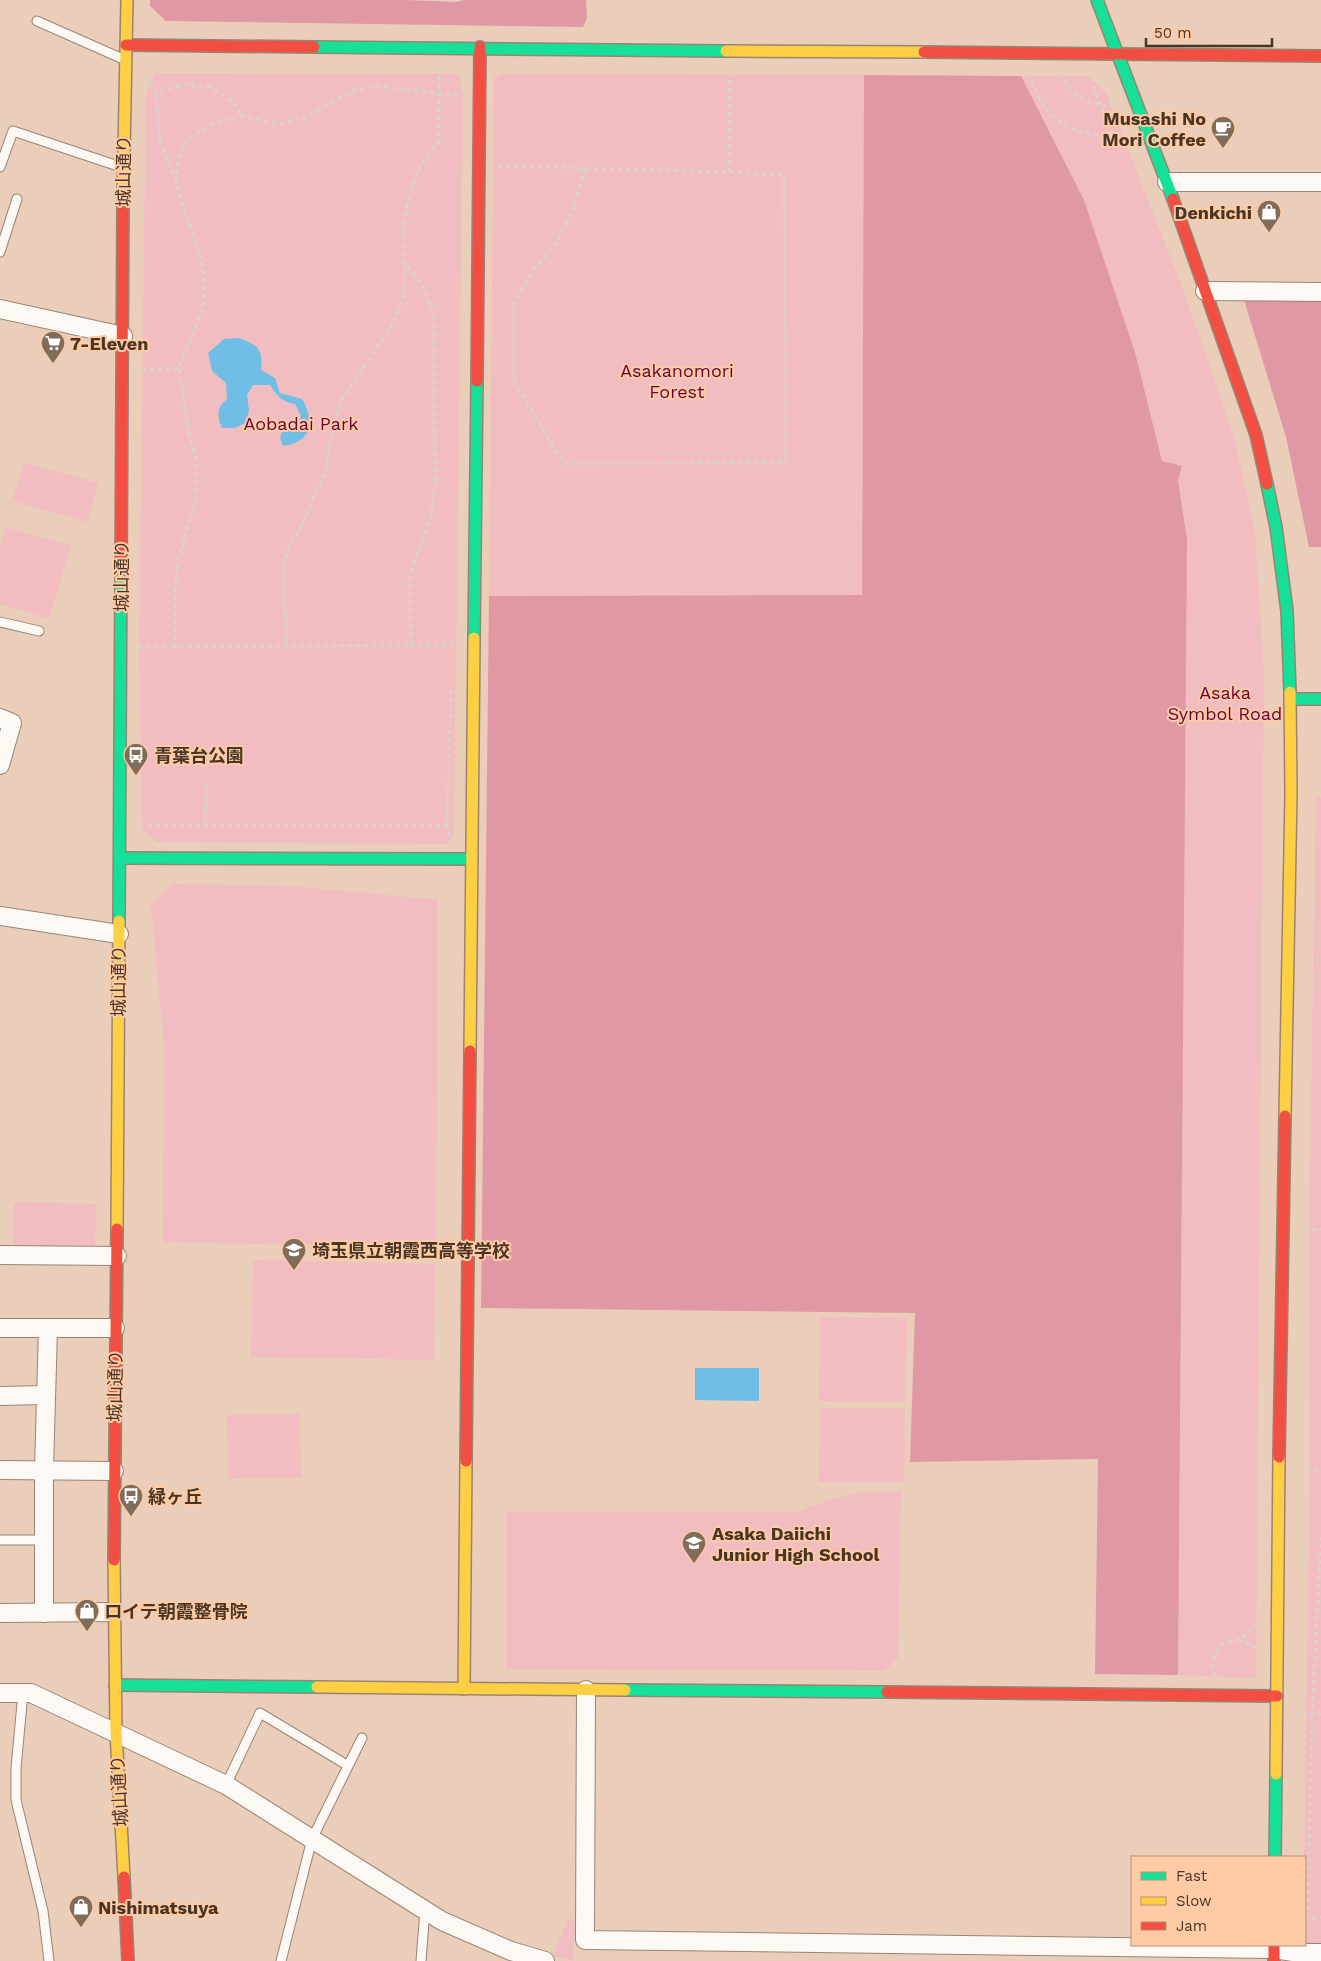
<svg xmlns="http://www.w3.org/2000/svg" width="1321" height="1961" font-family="'Work Sans','Noto Sans JP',sans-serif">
<rect width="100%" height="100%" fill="#eaceb9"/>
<g fill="#f1bdc1">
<polygon points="155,73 459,74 463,96 454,835 447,844 156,842 142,829 139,647 146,95"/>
<polygon points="501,74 864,75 862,595 489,596 494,78"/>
<polygon points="1021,76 1087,76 1105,90 1181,284 1234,436 1255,532 1264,670 1256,1678 1178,1675 1187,539 1178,481 1182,466 1162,461 1135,351 1084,200"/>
<polygon points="24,463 99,483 87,522 12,501"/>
<polygon points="6,527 71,546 49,619 0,604 0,547"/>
<polygon points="1316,798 1321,798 1321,1944 1305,1943 1304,1857 1310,1471 1309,1229"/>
<polygon points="172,884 293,886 438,900 436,1248 163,1242 164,1048 151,905"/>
<polygon points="13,1202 96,1204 95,1250 13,1249"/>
<polygon points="253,1260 435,1264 434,1360 251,1357"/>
<polygon points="820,1317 907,1318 905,1402 819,1401"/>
<polygon points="820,1408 905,1408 904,1482 819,1482"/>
<polygon points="300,1414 301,1478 228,1479 227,1415"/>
<polygon points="901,1491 898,1658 884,1671 506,1669 506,1512 797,1512 835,1498 861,1492"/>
<polygon points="568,1919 575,1922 573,1961 553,1956"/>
</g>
<g fill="#e198a5">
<polygon points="150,0 405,0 458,2 463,0 586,0 587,18 583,27 166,21 150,6"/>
<polygon points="864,75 1021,76 1084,200 1135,352 1162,461 1182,466 1178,481 1187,539 1178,1675 1095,1674 1098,1459 910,1462 915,1313 481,1308 489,596 862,595"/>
<polygon points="1244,300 1321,301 1321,547 1309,547 1286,437"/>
</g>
<g fill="#70bee6">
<path d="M239 338C258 345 263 349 261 370L275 378 280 393 302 399C315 421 313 442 283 446L280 438 282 431 299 426 301 416 295 404C282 402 277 396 270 385H253L247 395 249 411 245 423 235 428H222C217 416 216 408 227 399L226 383 212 371 208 353 224 339Z"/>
<polygon points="695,1368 759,1368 759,1401 695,1400"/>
</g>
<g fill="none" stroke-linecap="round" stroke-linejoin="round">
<defs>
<g id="lane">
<polyline points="37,21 123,59"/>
<polyline points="0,167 13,131 121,167"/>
<polyline points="0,252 17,199"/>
<polyline points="0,622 39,631"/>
<polyline points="0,1540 44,1540"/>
<polyline points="23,1693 16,1768 16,1800 43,1911 49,1961"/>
<polyline points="226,1785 260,1713 347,1765"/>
<polyline points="281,1961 312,1839 362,1738"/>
<polyline points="421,1961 425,1910"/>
</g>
<g id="street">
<polyline points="1167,182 1321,182"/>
<polyline points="1205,291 1321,292"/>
<polyline points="0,309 123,336"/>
<polyline points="0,718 12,723 0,765"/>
<polyline points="0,916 119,934"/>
<polyline points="0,1255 117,1256"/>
<polyline points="0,1328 115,1328"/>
<polyline points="0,1396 45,1395"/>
<polyline points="0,1470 114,1471"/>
<polyline points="0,1613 113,1612"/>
<polyline points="44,1613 44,1469 48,1329"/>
<polyline points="586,1690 585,1940 1274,1949 1299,1953 1321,1953"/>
<polyline points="0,1693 31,1693 226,1785 442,1921 511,1951 545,1961"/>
</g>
<g id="fast">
<polyline points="1097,0 1173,199"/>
<polyline points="314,47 726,51"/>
<polyline points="1267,484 1276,527 1287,611 1290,692"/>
<polyline points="474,638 477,381"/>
<polyline points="1290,699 1321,699"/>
<polyline points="120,858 472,859"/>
<polyline points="119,921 121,571"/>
<polyline points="115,1685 317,1687"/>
<polyline points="625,1690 887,1692"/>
<polyline points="1275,1857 1276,1774"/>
</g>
<g id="slow">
<polyline points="726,51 924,52"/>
<polyline points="123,202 127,0"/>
<polyline points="470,1051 474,638"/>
<polyline points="1285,1116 1291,794 1290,692"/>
<polyline points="117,1229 119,921"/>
<polyline points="114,1560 116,1732 124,1877"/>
<polyline points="317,1687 625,1690"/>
<polyline points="464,1689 466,1461"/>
<polyline points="1276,1774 1279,1457"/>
</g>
<g id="jam">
<polyline points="126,45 314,47"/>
<polyline points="924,52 1321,56"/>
<polyline points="1173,199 1256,435 1267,484"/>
<polyline points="477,381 480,47"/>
<polyline points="121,571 123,202"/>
<polyline points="1279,1457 1285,1116"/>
<polyline points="466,1461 470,1051"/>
<polyline points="114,1560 117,1229"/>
<polyline points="887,1692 1277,1696"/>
<polyline points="124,1877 128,1961"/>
<polyline points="1274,1945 1274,1961"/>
</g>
</defs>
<use href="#lane" stroke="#998474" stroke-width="11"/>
<use href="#street" stroke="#998474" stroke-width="20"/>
<use href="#fast" stroke="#998474" stroke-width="14"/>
<use href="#slow" stroke="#998474" stroke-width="14"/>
<use href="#jam" stroke="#998474" stroke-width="14"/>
<g stroke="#dbd2cc" stroke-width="3" stroke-dasharray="4 4" stroke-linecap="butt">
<polyline points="440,68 438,142 417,171 407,205 404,230 405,263 424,288 434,316 435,485 431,519 420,544 410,578 411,645 175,647 175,592 178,560 196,501 197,463 189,434 179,368 203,308 205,280 200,254 183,207 176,180 178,159 187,139 215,123 242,116 279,124 304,118 352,91 376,86 461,96"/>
<path d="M1029 73C1033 83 1037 97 1044 106 1065 134 1097 136 1129 139"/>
<path d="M1060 73C1074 99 1088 105 1117 107"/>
<polyline points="147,76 156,93 182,84 210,87 233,102 242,116"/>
<polyline points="1100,80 1094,88 1113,137"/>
<polyline points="156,93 160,142 176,180"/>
<polyline points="498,166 729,172 784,175 786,462 564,464 514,381 514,303 534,269 557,242 573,209 585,169"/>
<polyline points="729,172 730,70"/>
<polyline points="142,370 179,368"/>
<polyline points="286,645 284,564 289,545 301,528 314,495 325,475 333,426 341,401 393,324 405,294 405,263"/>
<polyline points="411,645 455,645"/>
<polyline points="139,647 175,647"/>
<polyline points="140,825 447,825"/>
<polyline points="205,825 206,784"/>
<polyline points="450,837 447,825 451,688"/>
<polyline points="1308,960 1321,960"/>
<polyline points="1304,1230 1321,1229"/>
<polyline points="1305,1471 1321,1471"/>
<polyline points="1238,1640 1253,1645 1256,1650"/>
<path d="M1214 1676C1211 1664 1214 1647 1227 1642 1234 1640 1240 1639 1246 1635 1250 1632 1253 1627 1257 1623"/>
<polyline points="1295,1714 1312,1715 1321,1537"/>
<polyline points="1321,1714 1312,1715 1308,1918 1321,1917"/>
<polyline points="1305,1931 1308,1918"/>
</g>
<use href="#lane" stroke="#fcf8f4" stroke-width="9"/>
<use href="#street" stroke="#fcf8f4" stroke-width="18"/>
<use href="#fast" stroke="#16e098" stroke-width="11"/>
<use href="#slow" stroke="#ffcf43" stroke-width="11"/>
<use href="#jam" stroke="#f24e42" stroke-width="11"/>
</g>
<defs>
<symbol id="cafe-pin" viewBox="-11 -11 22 30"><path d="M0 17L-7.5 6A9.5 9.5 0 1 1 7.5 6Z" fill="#816b59" stroke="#fecba5"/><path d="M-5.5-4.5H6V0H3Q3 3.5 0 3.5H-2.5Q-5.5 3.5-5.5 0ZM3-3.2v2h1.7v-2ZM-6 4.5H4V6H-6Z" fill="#fff"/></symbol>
<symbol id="shop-pin" viewBox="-11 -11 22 30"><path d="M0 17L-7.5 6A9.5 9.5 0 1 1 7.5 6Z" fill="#816b59" stroke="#fecba5"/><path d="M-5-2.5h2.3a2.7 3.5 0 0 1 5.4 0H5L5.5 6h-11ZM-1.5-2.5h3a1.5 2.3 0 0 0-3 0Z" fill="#fff"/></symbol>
<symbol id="supermarket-pin" viewBox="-11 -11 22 30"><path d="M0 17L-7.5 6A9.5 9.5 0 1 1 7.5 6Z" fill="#816b59" stroke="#fecba5"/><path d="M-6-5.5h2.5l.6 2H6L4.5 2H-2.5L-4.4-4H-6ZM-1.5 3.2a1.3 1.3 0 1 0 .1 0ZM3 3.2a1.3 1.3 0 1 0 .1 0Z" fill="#fff"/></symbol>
<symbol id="bus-pin" viewBox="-11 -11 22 30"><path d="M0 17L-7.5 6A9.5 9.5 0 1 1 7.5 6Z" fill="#816b59" stroke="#fecba5"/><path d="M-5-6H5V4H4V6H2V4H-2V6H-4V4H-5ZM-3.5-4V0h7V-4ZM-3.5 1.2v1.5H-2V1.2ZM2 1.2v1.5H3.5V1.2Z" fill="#fff"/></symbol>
<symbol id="school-pin" viewBox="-11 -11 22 30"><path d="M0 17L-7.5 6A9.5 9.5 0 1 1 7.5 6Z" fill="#816b59" stroke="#fecba5"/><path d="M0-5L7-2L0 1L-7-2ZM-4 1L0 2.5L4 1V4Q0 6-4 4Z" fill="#fff"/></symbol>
</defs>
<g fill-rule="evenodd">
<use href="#cafe-pin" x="1209" y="114" width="28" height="38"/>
<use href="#shop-pin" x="1255" y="198" width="28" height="38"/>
<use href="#supermarket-pin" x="39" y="329" width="28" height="38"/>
<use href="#bus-pin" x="122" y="741" width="28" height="38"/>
<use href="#school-pin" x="280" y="1236" width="28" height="38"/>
<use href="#bus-pin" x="117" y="1482" width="28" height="38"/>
<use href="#school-pin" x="680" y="1529" width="28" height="38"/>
<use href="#shop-pin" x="73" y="1597" width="28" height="38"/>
<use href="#shop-pin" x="67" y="1893" width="28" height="38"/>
</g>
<g text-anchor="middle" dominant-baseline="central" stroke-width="4" stroke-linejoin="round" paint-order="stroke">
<g font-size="18" font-weight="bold" fill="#493525" stroke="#fecba5" text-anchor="start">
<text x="1206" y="118" text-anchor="end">Musashi No<tspan x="1206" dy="21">Mori Coffee</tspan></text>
<text x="1252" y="212" text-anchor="end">Denkichi</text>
<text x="70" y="343">7-Eleven</text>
<text x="154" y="755">青葉台公園</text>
<text x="312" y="1250">埼玉県立朝霞西高等学校</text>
<text x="148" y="1496">緑ヶ丘</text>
<text x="712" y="1533">Asaka Daiichi<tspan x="712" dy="21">Junior High School</tspan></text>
<text x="104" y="1611">ロイテ朝霞整骨院</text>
<text x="98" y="1907">Nishimatsuya</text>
</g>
<g font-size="18" fill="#493525" stroke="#fecba5">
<text transform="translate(123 171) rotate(-90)">城山通り</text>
<text transform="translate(121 576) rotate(-90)">城山通り</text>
<text transform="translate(118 981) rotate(-90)">城山通り</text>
<text transform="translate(115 1386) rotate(-89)">城山通り</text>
<text transform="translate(119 1791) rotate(-93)">城山通り</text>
</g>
<g font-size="18" fill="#690038" stroke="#fecba5">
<text x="677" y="370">Asakanomori<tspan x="677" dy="21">Forest</tspan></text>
<text x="301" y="423">Aobadai Park</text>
<text x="1225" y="692">Asaka<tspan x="1225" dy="21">Symbol Road</tspan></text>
</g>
</g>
<rect x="1131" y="1856" width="175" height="90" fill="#fecba5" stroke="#b68f72"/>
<rect x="1141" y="1872" width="25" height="8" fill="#16e098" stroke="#b68f72"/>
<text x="1176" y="1881" font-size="15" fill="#493525">Fast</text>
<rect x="1141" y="1897" width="25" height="8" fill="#ffcf43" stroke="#b68f72"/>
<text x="1176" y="1906" font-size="15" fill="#493525">Slow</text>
<rect x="1141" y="1922" width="25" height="8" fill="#f24e42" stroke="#b68f72"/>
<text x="1176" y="1931" font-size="15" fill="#493525">Jam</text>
<path d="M1146 38v8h126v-8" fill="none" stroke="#493525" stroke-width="2.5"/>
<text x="1154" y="38" font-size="15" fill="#493525" stroke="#fecba5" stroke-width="4" paint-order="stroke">50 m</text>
</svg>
